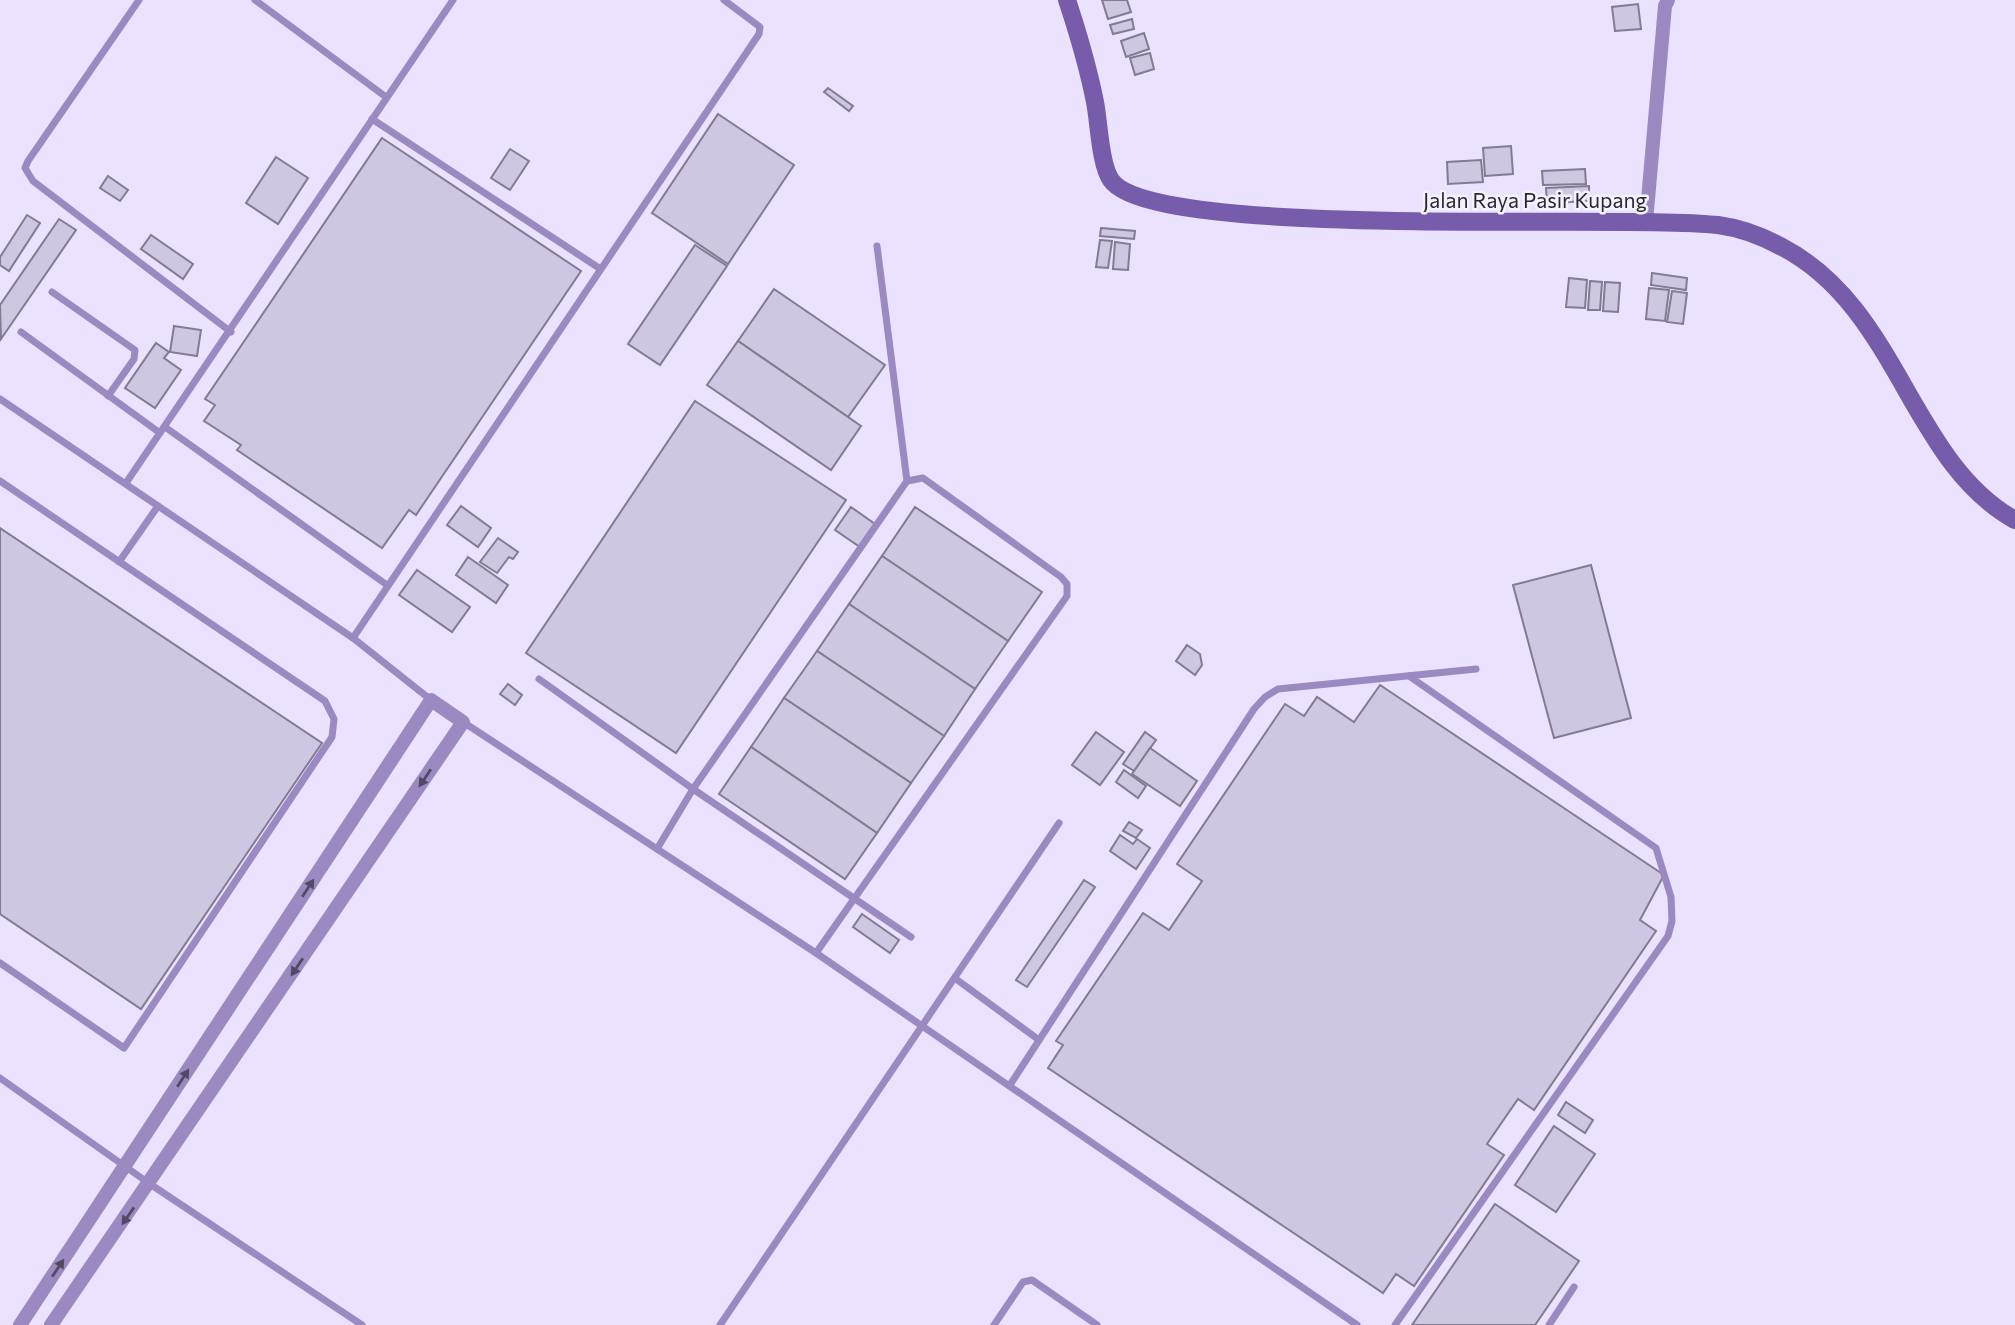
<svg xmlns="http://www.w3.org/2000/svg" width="2015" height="1325" font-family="Commissioner,sans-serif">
<rect width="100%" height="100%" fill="#eae2fe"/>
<g fill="#cec7e2" stroke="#827b93" stroke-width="2">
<polygon points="1102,0 1127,0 1131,12 1108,19"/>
<polygon points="1638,4 1641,29 1615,31 1612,7"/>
<polygon points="1132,19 1134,29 1113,34 1110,25"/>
<polygon points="1144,33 1149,49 1126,57 1121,41"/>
<polygon points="1150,53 1154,69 1135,75 1130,58"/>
<polygon points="828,88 853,106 849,111 824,92"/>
<polygon points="718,114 794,165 728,264 652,213"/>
<polygon points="382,138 581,271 416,515 409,510 382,548 237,450 241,445 204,421 215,405 205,399"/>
<polygon points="1511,146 1513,174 1485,176 1483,148"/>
<polygon points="510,149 529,161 510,190 491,178"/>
<polygon points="276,157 308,178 278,224 246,203"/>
<polygon points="1481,160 1483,182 1448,184 1447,162"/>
<polygon points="1585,169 1586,184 1543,185 1542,171"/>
<polygon points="108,176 128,190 120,201 100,188"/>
<polygon points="1589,186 1589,201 1547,203 1546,188"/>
<polygon points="27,215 40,223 9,271 0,265 0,257"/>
<polygon points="59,219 76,230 1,339 0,305"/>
<polygon points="1101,228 1135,231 1134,239 1100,236"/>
<polygon points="151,235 193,264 183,279 141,249"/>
<polygon points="1100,240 1112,241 1108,268 1096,267"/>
<polygon points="1115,242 1130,244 1128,270 1113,269"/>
<polygon points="695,245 727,266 660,365 628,344"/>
<polygon points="1652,273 1687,278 1686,290 1651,285"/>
<polygon points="1569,278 1587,280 1585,308 1566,307"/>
<polygon points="1590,281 1602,282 1600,310 1588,310"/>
<polygon points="1605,282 1620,283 1618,312 1603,311"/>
<polygon points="1649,288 1669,290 1665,321 1646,319"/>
<polygon points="774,289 885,365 848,417 738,341"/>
<polygon points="1672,291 1687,293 1683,324 1667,322"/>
<polygon points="174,326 201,330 197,356 170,352"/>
<polygon points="738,341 861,426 831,470 707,385"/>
<polygon points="156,343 169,352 164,358 181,370 155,408 125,388"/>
<polygon points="695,401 846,500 676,753 526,653"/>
<polygon points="461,506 491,528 478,547 447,525"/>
<polygon points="851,507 875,524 860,547 835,530"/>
<polygon points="915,507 1042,592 1008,641 882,556"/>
<polygon points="0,528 322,743 141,1009 0,914"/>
<polygon points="498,538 518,552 513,559 509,557 497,573 480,562"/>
<polygon points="882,556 1008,641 975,689 849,604"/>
<polygon points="468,557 508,585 496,603 456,575"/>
<polygon points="1591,565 1631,718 1554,738 1513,585"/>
<polygon points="417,570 470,607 452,632 399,595"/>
<polygon points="849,604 975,689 944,736 817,651"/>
<polygon points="1187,645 1200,654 1202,665 1195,675 1176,661"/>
<polygon points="817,651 944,736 911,783 784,698"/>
<polygon points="508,684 522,695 515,705 500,694"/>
<polygon points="1380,685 1664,875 1640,920 1656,931 1534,1110 1518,1099 1487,1144 1504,1155 1414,1286 1396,1274 1383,1293 1048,1068 1063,1045 1056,1041 1143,913 1169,930 1202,881 1177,864 1285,704 1304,716 1317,697 1354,722"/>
<polygon points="784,698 911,783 877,833 751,747"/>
<polygon points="1096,732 1124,752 1100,785 1072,765"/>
<polygon points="1145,732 1156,740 1134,771 1123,764"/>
<polygon points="751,747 877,833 845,879 719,794"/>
<polygon points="1150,748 1197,781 1180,806 1132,774"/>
<polygon points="1124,770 1146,786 1138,798 1116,782"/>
<polygon points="1129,822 1142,830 1136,838 1123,831"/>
<polygon points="1120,835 1133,844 1137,839 1150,848 1136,869 1110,851"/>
<polygon points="1084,880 1095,887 1027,987 1016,980"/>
<polygon points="862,914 899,940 890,953 853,927"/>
<polygon points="1566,1102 1593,1120 1585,1133 1558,1115"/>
<polygon points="1554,1126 1595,1154 1556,1212 1515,1185"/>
<polygon points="1495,1204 1579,1261 1535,1325 1412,1325"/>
</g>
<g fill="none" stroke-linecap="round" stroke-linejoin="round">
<g stroke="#9b8ac1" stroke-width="7">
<polyline points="139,0 28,161 25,168 33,181 231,332"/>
<polyline points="255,0 386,97"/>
<polyline points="372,119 599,268"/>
<polyline points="52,292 135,350 134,359 108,396"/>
<polyline points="21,332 160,433"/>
<polyline points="0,399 353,638 431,700"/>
<polyline points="165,427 387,585"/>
<polyline points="0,481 325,701 334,719 332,737 124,1048 0,963"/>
<polyline points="126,483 453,0"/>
<polyline points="119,562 158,506"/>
<polyline points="353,638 759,34 760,27 724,0"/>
<polyline points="539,679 693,789 911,937"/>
<polyline points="463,722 816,953 1357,1325"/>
<polyline points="657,849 693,789 907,481 877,246"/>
<polyline points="816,953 1067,596 1067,584 1061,577 923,478 907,481"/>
<polyline points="956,979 1039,1040"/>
<polyline points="0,1078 150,1184 362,1325"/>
<polyline points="1010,1085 1254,709 1265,697 1278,689 1476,669"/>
<polyline points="720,1325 1059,823"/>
<polyline points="994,1325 1023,1282 1032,1280 1097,1325"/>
<polyline points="1395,1325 1668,936 1672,921 1671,897 1656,848 1409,676"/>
<polyline points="1549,1325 1574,1287"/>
</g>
<g stroke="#9b8ac1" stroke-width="14">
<polyline points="1646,222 1665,6 1668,0"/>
<polyline points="20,1325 431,700 463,722 51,1325"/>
</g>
<path stroke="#775cab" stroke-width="18" d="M1067 0C1078 33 1088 67 1095 102 1099 122 1100 164 1111 180 1151 240 1626 214 1718 225 1740 228 1762 236 1782 247 1899 308 1910 462 2015 520"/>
</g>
<defs><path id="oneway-solid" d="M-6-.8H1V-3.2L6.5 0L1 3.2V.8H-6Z" transform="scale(1.75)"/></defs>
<g fill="#524a65">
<use href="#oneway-solid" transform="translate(425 778) rotate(124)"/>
<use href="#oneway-solid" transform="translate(308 888) rotate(-57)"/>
<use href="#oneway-solid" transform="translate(297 967) rotate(124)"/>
<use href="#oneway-solid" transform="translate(183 1078) rotate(-57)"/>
<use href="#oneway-solid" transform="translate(128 1216) rotate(125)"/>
<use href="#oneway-solid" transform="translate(58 1268) rotate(-56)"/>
</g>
<g text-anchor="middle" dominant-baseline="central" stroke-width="5" stroke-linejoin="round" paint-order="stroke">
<g font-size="21" fill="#2b2833" stroke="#f5f2fe">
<text x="1535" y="199">Jalan Raya Pasir Kupang</text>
</g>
</g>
</svg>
